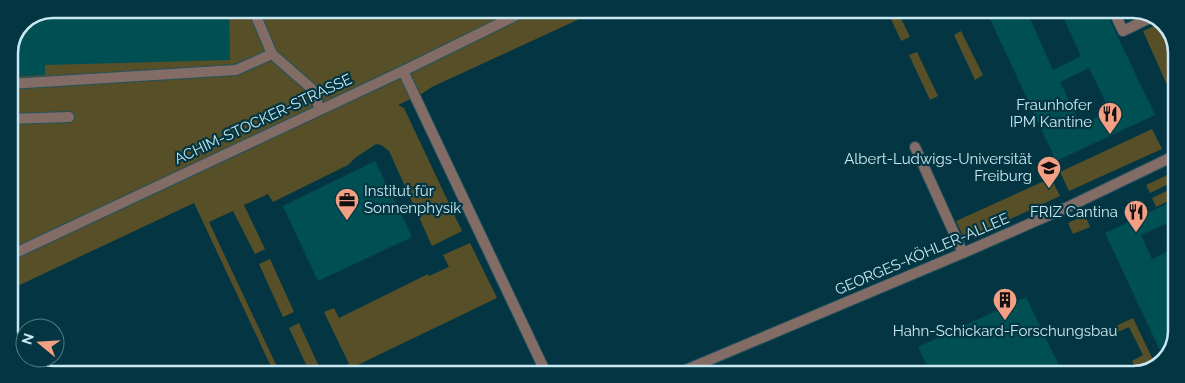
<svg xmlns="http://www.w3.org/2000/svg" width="1185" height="383" font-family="Raleway,sans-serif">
<rect width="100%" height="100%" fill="#033642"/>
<g fill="#564f28">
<polygon points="52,9 599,10 432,87 423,93 398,105 404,108 462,231 432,246 389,151 381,145 376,144 355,158 348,165 273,202 268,194 244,205 265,249 255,254 233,211 209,222 280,373 274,373 194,203 9,290 9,52 22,21"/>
<polygon points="887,10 897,10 910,37 901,41"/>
<polygon points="1163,22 1166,24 1176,49 1176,105 1143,31"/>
<polygon points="961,31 983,75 975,80 954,35"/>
<polygon points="917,52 938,96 930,100 909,55"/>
<polygon points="1152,129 1162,149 1069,191 1060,172"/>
<polygon points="1176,171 1175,181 1150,193 1146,185"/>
<polygon points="1051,178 1060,196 965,240 956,221"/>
<polygon points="1175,187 1175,198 1156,207 1152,198"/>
<polygon points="1085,215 1090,227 1073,234 1068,223"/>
<polygon points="470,243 497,298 341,373 331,373 349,364 324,312 334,308 339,318 428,274 429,276 449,267 443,255"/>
<polygon points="270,259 294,312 283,317 259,264"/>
<polygon points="1133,318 1156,366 1149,369 1145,362 1135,367 1132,361 1143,355 1129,327 1118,332 1116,326"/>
<polygon points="299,323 322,373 310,373 289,328"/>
</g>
<g fill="#005053" fill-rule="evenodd">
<polygon points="52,9 229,9 230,60 45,65 45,75 9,77 9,52 22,21"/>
<path d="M986 10H1026L1053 70 1081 56 1060 10H1105L1155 115 1056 161ZM1089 68 1110 111 1081 125 1060 82Z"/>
<polygon points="375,161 412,237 318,281 283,206"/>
<polygon points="1175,200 1175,245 1166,224 1141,235 1152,259 1175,248 1175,342 1164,359 1105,233"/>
<polygon points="1026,297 1063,374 931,374 918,347"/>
</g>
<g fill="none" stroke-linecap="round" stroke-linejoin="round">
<defs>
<g id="lane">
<polyline points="1113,10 1123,31 1154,16"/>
<polyline points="9,119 69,117"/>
<polyline points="915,147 963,253"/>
</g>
<g id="street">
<polyline points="253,9 272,54 311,88 320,109"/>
<polyline points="403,71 546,373"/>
<polyline points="9,84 236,70 272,54"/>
<polyline points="9,256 403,71 529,9"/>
<polyline points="676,374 963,253 1070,206 1176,155"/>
</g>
</defs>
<use href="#lane" stroke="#23525e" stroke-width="12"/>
<use href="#street" stroke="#23525e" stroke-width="12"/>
<use href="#lane" stroke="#826c65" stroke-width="10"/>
<use href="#street" stroke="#826c65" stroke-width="10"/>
</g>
<defs>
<symbol id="restaurant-pin" viewBox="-11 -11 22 30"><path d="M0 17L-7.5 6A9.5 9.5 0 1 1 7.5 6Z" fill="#f39f83" stroke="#033642"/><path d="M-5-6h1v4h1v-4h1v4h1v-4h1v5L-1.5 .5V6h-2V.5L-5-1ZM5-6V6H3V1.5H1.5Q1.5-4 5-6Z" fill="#111"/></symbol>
<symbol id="university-pin" viewBox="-11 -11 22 30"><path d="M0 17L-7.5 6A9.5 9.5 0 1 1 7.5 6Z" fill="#f39f83" stroke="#033642"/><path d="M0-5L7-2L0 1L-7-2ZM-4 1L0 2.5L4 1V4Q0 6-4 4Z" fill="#111"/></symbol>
<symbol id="office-pin" viewBox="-11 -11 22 30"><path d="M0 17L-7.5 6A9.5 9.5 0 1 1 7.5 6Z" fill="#f39f83" stroke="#033642"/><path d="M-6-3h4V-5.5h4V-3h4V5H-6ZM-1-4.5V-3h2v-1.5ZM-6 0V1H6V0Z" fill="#111"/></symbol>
<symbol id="building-pin" viewBox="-11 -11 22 30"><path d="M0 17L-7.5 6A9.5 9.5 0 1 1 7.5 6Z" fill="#f39f83" stroke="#033642"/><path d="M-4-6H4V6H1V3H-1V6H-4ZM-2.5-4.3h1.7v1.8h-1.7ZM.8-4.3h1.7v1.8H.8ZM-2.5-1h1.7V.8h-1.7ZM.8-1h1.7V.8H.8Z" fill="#111"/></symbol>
</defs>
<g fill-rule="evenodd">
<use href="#restaurant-pin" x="1096" y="100" width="28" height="38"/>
<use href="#university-pin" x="1035" y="154" width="28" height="38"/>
<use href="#office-pin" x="333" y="186" width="28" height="38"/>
<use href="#restaurant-pin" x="1122" y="198" width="28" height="38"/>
<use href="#building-pin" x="991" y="286" width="28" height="38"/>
</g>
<g text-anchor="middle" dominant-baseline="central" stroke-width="4.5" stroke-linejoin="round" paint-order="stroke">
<g font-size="15" fill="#cae8f1" stroke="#033642" text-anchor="end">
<text x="1092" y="105">Fraunhofer<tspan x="1092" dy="17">IPM Kantine</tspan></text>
<text x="1032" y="159">Albert-Ludwigs-Universität<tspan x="1032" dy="17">Freiburg</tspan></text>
<text x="364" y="191" text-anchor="start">Institut für<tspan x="364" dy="17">Sonnenphysik</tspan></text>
<text x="1118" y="212">FRIZ Cantina</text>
<text x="1005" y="331" text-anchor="middle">Hahn-Schickard-Forschungsbau</text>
</g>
<g font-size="15" fill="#cae8f1" stroke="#033642">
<text transform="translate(263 119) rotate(-25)">ACHIM-STOCKER-STRASSE</text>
<text transform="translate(922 254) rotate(-23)">GEORGES-KÖHLER-ALLEE</text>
</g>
</g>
<path d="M0 0H1185V383H0ZM53 18H1133A35 35 0 0 1 1168 53V331A35 35 0 0 1 1133 366H53A35 35 0 0 1 18 331V53A35 35 0 0 1 53 18Z" fill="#033642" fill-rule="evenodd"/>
<path fill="none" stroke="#cae8f1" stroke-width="2.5" d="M53 18H1133A35 35 0 0 1 1168 53V331A35 35 0 0 1 1133 366H53A35 35 0 0 1 18 331V53A35 35 0 0 1 53 18Z"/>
<g transform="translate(40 343) rotate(288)"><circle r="24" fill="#033642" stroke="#537d88"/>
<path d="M0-4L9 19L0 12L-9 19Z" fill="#f39f83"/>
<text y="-8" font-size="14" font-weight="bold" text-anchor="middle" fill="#cae8f1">N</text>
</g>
</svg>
